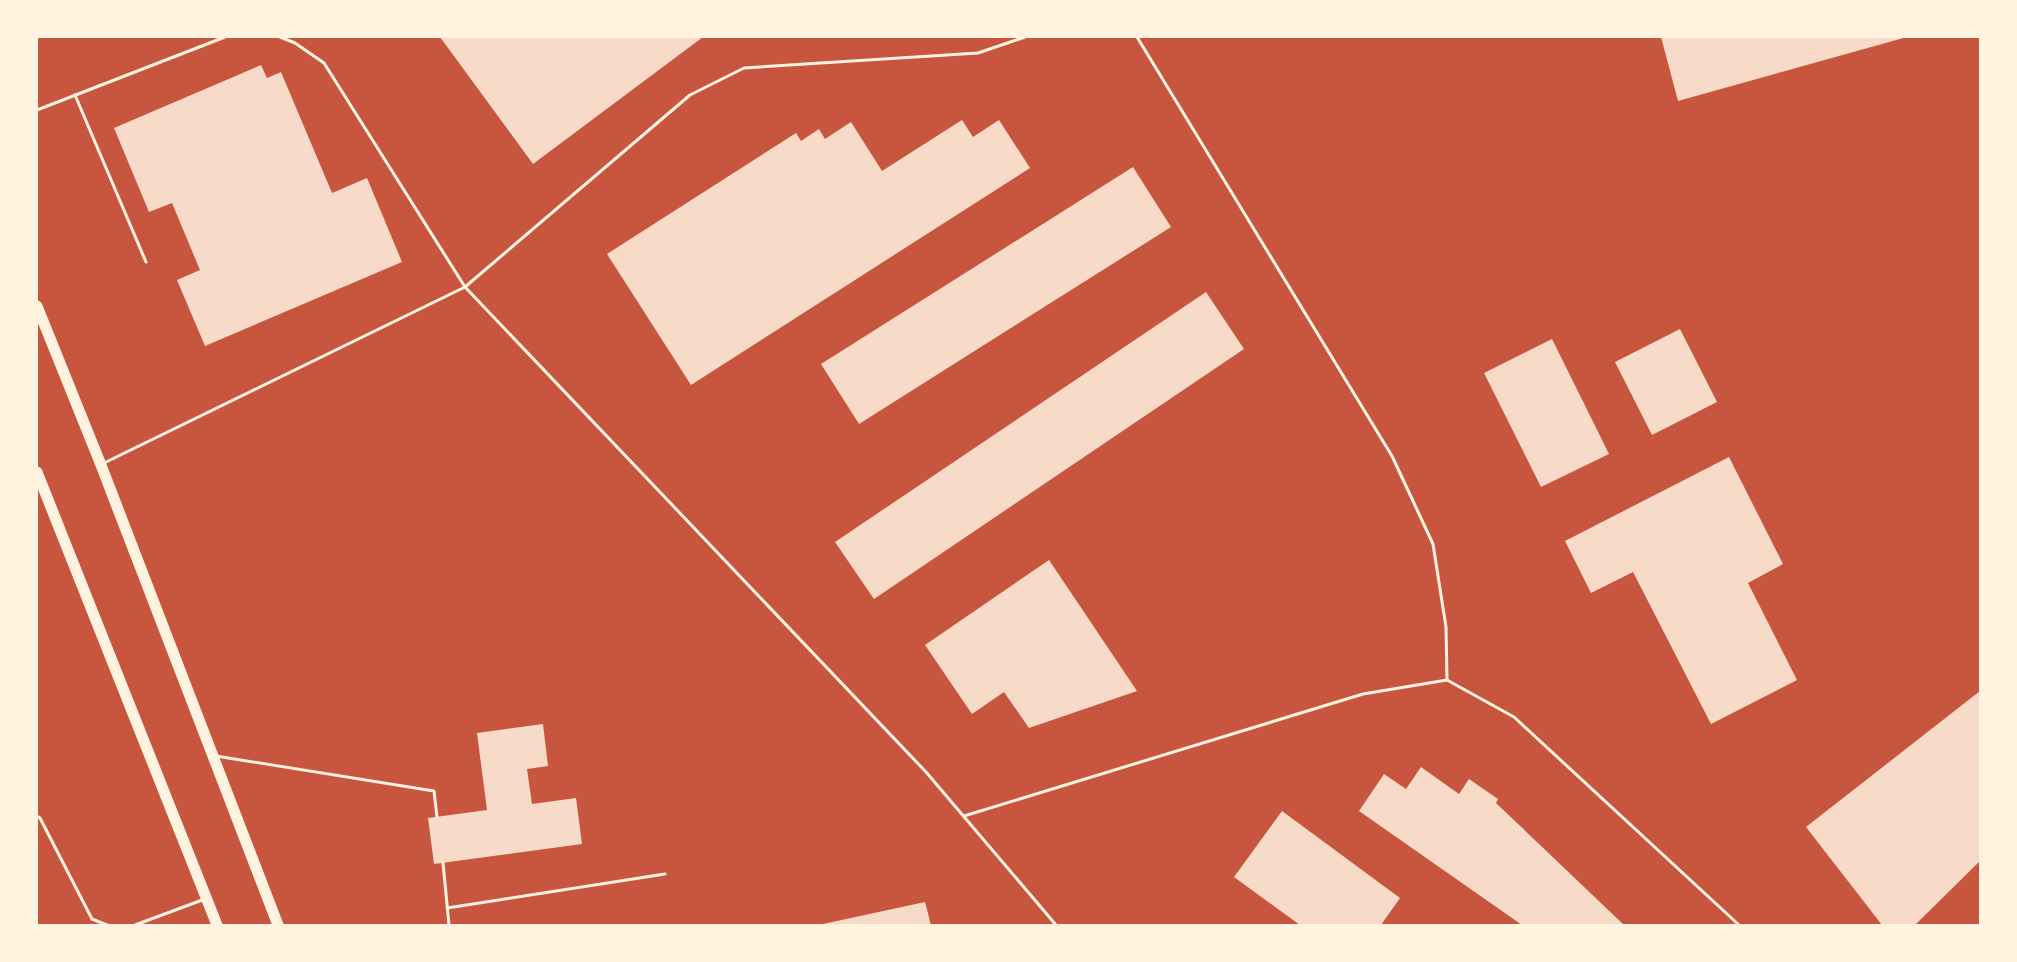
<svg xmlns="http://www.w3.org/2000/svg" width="2017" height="962" font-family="Overpass,sans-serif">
<rect width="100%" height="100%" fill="#c8553d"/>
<g fill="#f7dbc8">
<polygon points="440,37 703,37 533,164"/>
<polygon points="1661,37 1907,37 1678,101"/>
<polygon points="261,65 267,78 281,72 332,193 367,178 402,262 205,346 177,280 200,270 172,203 149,212 114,128"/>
<polygon points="962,120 973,137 999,120 1030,168 691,385 607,254 796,133 801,141 819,129 825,139 851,122 882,171"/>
<polygon points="1133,167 1171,227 859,424 821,364"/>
<polygon points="1206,292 1244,349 874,599 835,542"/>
<polygon points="1680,329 1717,402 1652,435 1615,362"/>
<polygon points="1552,339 1609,454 1541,487 1484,373"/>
<polygon points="1729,457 1783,564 1748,583 1797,680 1711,724 1633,572 1591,593 1565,541"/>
<polygon points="1049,560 1137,691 1029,728 1004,692 972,714 925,645"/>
<polygon points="1980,691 1980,861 1915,925 1882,925 1806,827"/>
<polygon points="543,724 548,766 527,769 532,804 576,798 582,844 434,864 428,818 487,810 477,733"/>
<polygon points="1421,767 1459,794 1469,779 1498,799 1496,803 1624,925 1522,925 1359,811 1384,774 1406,789"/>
<polygon points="1282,811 1400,898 1381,925 1300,925 1234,877"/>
<polygon points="925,902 931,925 823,925 823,924"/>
</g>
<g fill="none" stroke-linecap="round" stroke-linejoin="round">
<g stroke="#fff3e0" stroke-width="3">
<polyline points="280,37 295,43 324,63 465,287 926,772 1056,925"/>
<polyline points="1137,37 1392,456 1433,544 1446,627 1447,680"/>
<polyline points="75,95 146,262"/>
<polyline points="37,110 225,37"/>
<polyline points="102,464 465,287 690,95 744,68 978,53 1025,37"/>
<polyline points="216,756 434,791 437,817"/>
<polyline points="37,816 40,818 92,919 107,925"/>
<polyline points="964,816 1363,694 1447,680 1514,717 1739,925"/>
<polyline points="443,863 449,925"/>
<polyline points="447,908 665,874"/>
<polyline points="135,925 205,899"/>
</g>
<g stroke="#fff3e0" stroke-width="11">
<polyline points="37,306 101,465 278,925"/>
<polyline points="37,472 217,925"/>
</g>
</g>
<rect width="2017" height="962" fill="none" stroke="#fff3e0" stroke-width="76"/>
</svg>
